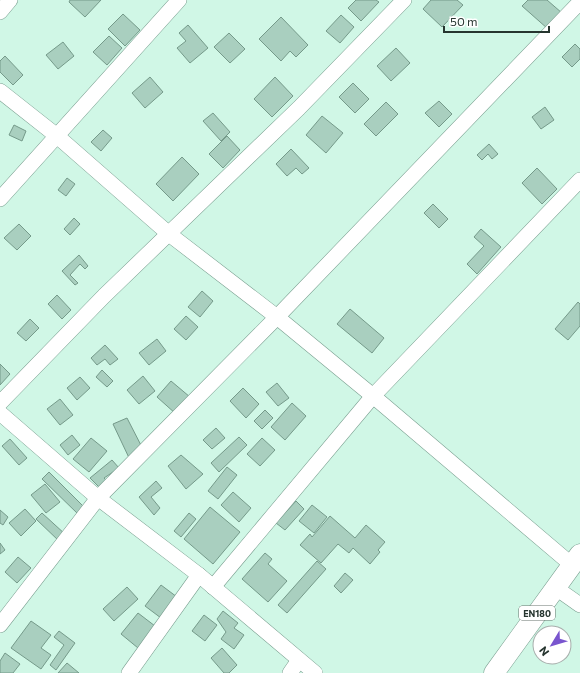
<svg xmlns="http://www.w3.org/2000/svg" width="580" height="673" font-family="Commissioner,sans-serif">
<rect width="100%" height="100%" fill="#d0f7e6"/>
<g fill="#a9cfbf" stroke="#759a8a">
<polygon points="70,0 101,0 85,17 69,2"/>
<polygon points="356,0 376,0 379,2 361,21 348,8"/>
<polygon points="431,0 457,0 463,5 442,27 423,9"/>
<polygon points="528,0 547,0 562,13 548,29 522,6"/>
<polygon points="123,14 140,30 125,46 108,29"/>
<polygon points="341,15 354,27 340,43 326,31"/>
<polygon points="281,17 308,45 296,57 290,51 281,61 259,39"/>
<polygon points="188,25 208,48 190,63 177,48 186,41 179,33"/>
<polygon points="229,33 245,49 230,63 214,47"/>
<polygon points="109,36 122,48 107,65 93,52"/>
<polygon points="63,42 74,56 58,69 46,55"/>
<polygon points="575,44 580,49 580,59 572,67 562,57"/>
<polygon points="396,48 410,63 391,81 377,66"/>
<polygon points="5,56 23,75 13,85 0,72 0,61"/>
<polygon points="150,77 163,92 145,108 132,93"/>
<polygon points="275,77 293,96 272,117 254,99"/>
<polygon points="353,83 369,99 355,113 339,97"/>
<polygon points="439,101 452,114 439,127 425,113"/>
<polygon points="386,102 398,114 376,136 364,124"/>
<polygon points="545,107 554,120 541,129 532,117"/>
<polygon points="213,113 230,132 221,141 203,121"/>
<polygon points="322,116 343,133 326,153 306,135"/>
<polygon points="14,125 26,131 22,141 9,135"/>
<polygon points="103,130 112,138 101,151 91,142"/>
<polygon points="227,136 240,150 223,168 209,154"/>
<polygon points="489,144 498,154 492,159 488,154 482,160 477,155"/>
<polygon points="291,149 309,168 302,174 296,168 287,176 276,164"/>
<polygon points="182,157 199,174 173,201 156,184"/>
<polygon points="537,168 557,189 542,204 522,183"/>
<polygon points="67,178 75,184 66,196 58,190"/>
<polygon points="433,204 448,219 439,228 424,213"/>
<polygon points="74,218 80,224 70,235 64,229"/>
<polygon points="19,224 31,236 17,250 4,238"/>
<polygon points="481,229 501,247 477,274 467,264 484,246 474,237"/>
<polygon points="79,255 88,266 85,269 80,264 70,275 78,283 75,285 62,271"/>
<polygon points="202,291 213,301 200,317 188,307"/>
<polygon points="57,295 71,310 62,319 48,304"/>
<polygon points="578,302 580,304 580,326 568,340 555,329"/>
<polygon points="350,309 384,338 372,353 337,324"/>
<polygon points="186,316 198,327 186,340 174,329"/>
<polygon points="30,319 39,328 26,341 17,333"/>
<polygon points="157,339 166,351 149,365 139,353"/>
<polygon points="105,345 118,359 110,365 105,359 97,365 91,358"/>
<polygon points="0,364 10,374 0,385"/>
<polygon points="102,370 113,381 107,387 96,377"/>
<polygon points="143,376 155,391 139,404 127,390"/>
<polygon points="80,377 90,388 77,400 67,388"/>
<polygon points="171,381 190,397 176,414 157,397"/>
<polygon points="277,383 289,398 278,406 266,392"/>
<polygon points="243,388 259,404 246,418 230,401"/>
<polygon points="60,399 73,415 60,425 47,409"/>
<polygon points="292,403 306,416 285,440 271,427"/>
<polygon points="265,410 273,418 262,429 254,421"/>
<polygon points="127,418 146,455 131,462 113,424"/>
<polygon points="216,428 225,438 212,449 203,440"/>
<polygon points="72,435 80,445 68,455 60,445"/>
<polygon points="239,437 247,445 219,472 211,463"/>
<polygon points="91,438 107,451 89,472 73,459"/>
<polygon points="262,438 275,450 260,466 247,454"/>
<polygon points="10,439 27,458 19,465 2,446"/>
<polygon points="181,455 203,474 186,489 168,466"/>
<polygon points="112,460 119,468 104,478 110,484 102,490 90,478"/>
<polygon points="227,467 237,475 218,499 208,491"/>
<polygon points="49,472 84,507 78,514 42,479"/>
<polygon points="156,481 162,488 151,497 160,508 154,515 139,497"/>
<polygon points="45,484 60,502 46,513 31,495"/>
<polygon points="233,492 251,508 239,522 221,505"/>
<polygon points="296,501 304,509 285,530 276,523"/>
<polygon points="312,505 327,517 314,533 299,521"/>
<polygon points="210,507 240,532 213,564 184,539"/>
<polygon points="25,509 36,521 21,536 9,523"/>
<polygon points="0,510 8,517 3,525 0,523"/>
<polygon points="42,513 66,535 60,542 36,519"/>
<polygon points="189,513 196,519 181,537 174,531"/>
<polygon points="330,516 355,538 366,525 385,542 378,550 380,552 370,564 353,548 349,553 338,544 321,563 300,545 310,534 312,537"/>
<polygon points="0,543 5,550 0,554"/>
<polygon points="265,553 272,559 268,564 287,581 268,602 242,579"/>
<polygon points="18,557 31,568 17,583 5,572"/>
<polygon points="317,561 326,569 287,613 278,605"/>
<polygon points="345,573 353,580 341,593 334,586"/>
<polygon points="161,585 177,597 161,618 145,606"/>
<polygon points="127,587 138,599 114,621 103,609"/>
<polygon points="223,611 238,623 234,628 244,635 234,649 221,639 226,632 217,619"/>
<polygon points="138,613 155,626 138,648 121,634"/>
<polygon points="204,615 217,625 205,641 192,631"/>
<polygon points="31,621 51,635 41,648 51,655 41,669 11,648"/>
<polygon points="59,631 75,643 56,670 50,665 64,645 54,637"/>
<polygon points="222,648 237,665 229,673 224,673 211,658"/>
<polygon points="5,653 20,664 13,673 0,673 0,661"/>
<polygon points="67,663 79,673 58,673"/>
</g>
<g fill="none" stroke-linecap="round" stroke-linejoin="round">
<defs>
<g id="minor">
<polyline points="0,12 10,0"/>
<polyline points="0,91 57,136 169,234 277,317 373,396 572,565"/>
<polyline points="0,199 179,0"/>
<polyline points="0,403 104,296 299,108 404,0"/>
<polyline points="0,413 98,498 199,575 315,673"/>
<polyline points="213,587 373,396 580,180"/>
<polyline points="556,588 580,605"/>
<polyline points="0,625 98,498 277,317 580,2"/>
<polyline points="129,673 199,575"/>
<polyline points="290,673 299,660"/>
</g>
<polyline id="major" points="494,673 580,554"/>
</defs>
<use href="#minor" stroke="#799e8f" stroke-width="16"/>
<use href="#major" stroke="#799e8f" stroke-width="21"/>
<use href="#minor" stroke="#fff" stroke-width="15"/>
<use href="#major" stroke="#fff" stroke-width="20"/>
</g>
<g text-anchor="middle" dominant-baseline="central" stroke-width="4" stroke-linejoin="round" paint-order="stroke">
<rect fill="#fff" stroke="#67726d" stroke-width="1" x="519" y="606" width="36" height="14" rx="3"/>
<g font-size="9" font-weight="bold" fill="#26352f">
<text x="537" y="613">EN180</text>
</g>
</g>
<g transform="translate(552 645) rotate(232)"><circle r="19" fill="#ffffff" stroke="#a8aeac"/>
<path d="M0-3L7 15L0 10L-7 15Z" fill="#7955ce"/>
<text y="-6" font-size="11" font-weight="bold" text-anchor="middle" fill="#26352f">N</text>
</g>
<path d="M444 26v6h105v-6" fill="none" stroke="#26352f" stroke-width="2"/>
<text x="450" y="26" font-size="12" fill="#26352f" stroke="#ffffff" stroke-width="3" paint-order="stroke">50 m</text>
</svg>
